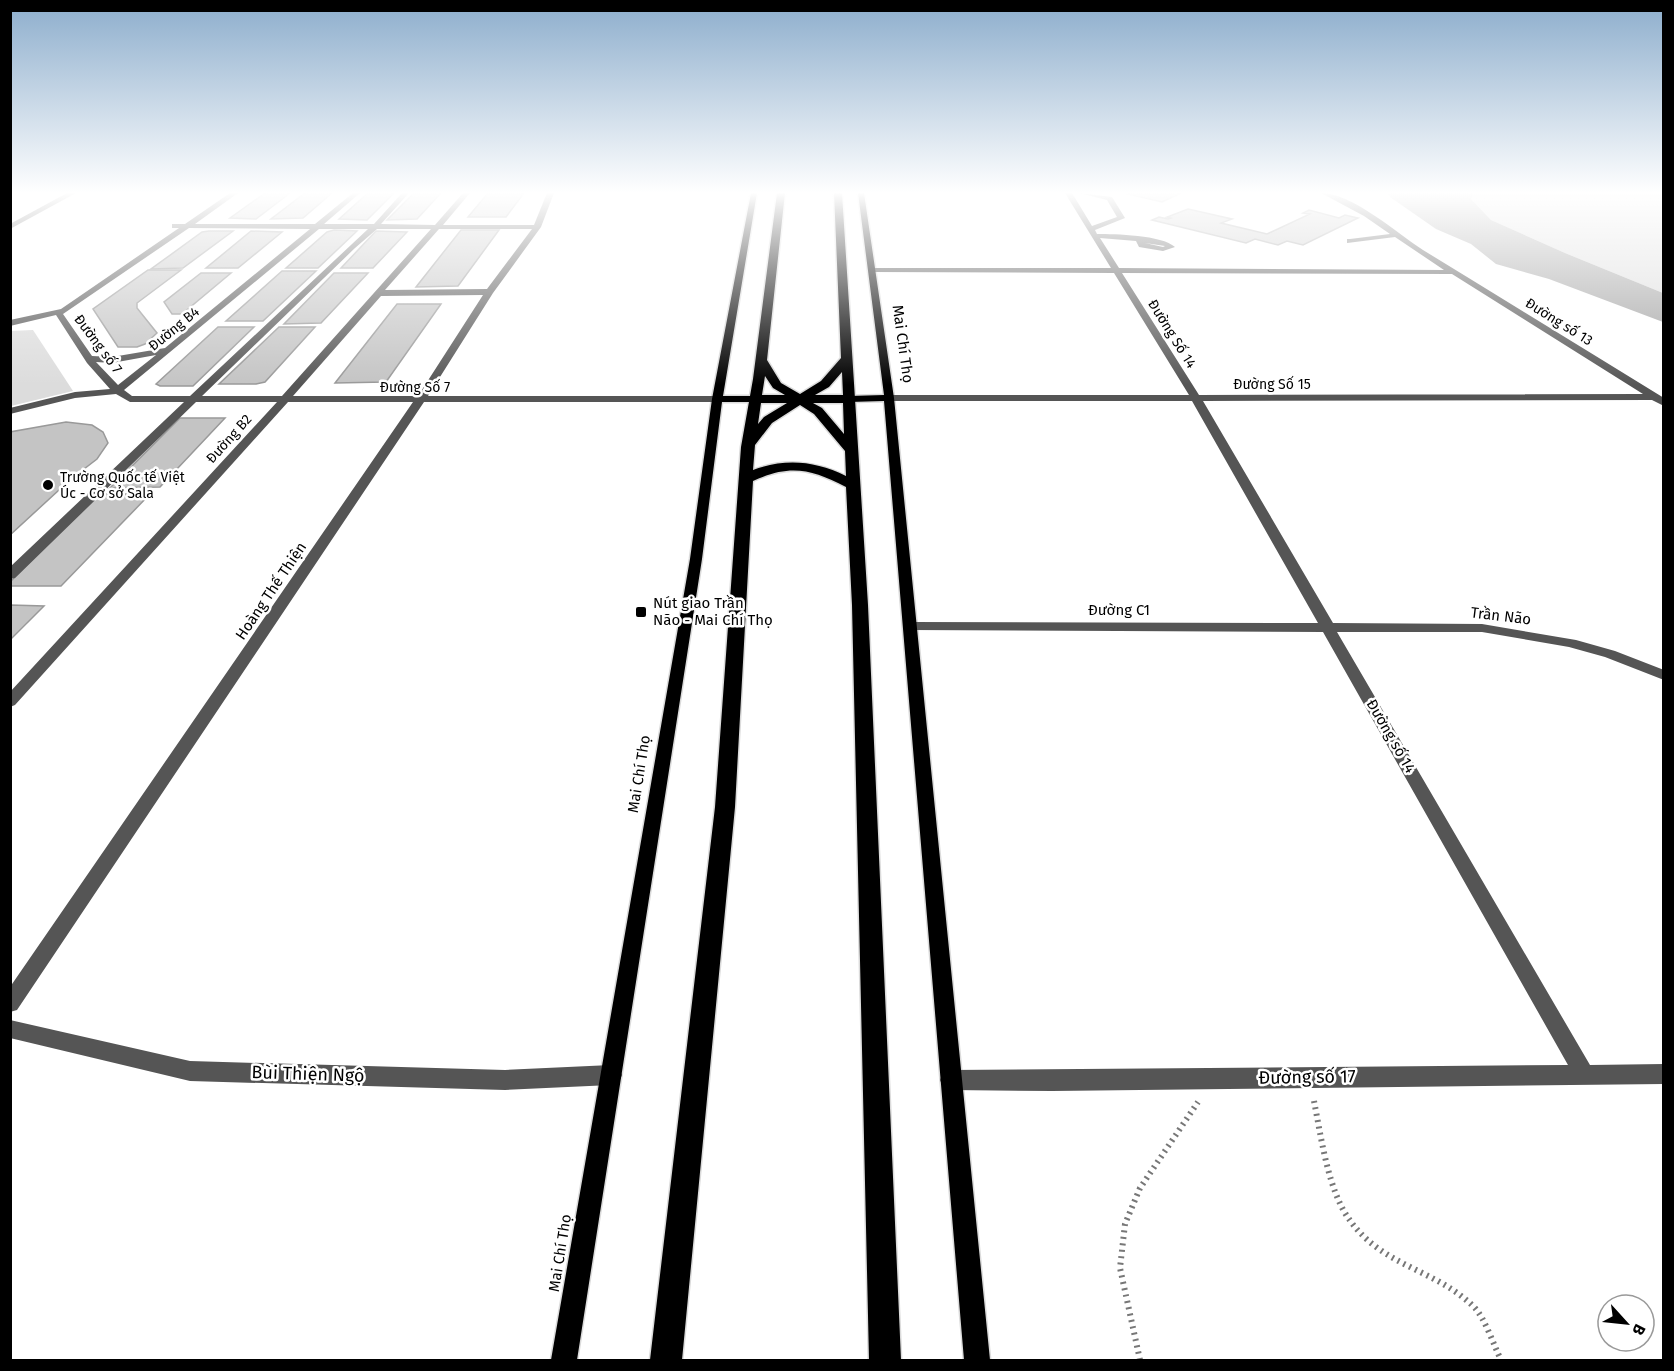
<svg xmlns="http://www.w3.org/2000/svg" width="1674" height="1371" font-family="'Fira Sans',sans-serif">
<rect width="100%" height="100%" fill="#fff"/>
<g fill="#dcdcdc">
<polygon points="1473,193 1663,193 1663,293 1565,253 1491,220 1471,199"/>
<polygon points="33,330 73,391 11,406 11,331"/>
</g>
<polygon fill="#a3a3a3" points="1388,193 1473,193 1471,199 1491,220 1565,253 1663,293 1663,322 1549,279 1496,264 1471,244 1436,229 1390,197"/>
<g fill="#c4c4c4" stroke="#999" stroke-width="1.5">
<polygon points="265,193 290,193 256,219 230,218"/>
<polygon points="305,193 332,193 303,218 271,219"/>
<polygon points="368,193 394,193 367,220 339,219"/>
<polygon points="414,193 441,193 417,219 387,220"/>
<polygon points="488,193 524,193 506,217 468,217"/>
<polygon points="1130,193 1181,193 1162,202 1128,194"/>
<polygon points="1188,209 1232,219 1221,223 1267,234 1310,214 1303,213 1309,210 1339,218 1345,215 1358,218 1303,245 1287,241 1278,245 1255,239 1246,243 1152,220 1159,217 1168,219 1171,218 1167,217"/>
<polygon points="334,230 357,231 318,268 286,268 327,232"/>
<polygon points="461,230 499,230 458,286 416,287"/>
<polygon points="209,231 233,231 183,268 151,269 202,232"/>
<polygon points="251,231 282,232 238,268 206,268"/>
<polygon points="376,231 407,232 373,268 341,268"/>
<polygon points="148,270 181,270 137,303 137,308 157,333 145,344 137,347 118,347 93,309"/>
<polygon points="282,271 316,271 263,321 226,321"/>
<polygon points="201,273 231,273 182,314 172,314 164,302"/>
<polygon points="334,273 368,273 321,323 284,324"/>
<polygon points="397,304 441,304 386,382 335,383"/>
<polygon points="218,327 254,327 193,386 160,386 156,384"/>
<polygon points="279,327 315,327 265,382 256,384 219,384"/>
<polygon points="180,418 225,418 160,487 110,488"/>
<polygon points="66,422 92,425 103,432 108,443 97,459 71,479 10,535 10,432"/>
<polygon points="99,494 150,494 61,586 10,586 10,582"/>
<polygon points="10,605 44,606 10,640"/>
</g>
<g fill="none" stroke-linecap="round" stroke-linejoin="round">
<defs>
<g id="major">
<polygon points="751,193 757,193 723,396 756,396 761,399 756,402 722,402 702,559 577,1360 551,1360 690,559 712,399"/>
<polygon points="858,193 864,193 894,398 990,1360 964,1360 884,401 849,402 844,399 849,396 884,395"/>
</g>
<path id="highway" d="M777 193H785L767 360 781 383 800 394 821 381 841 358 834 193H842L868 605 901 1360H869L852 605 846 487C811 469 790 464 753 481L735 807 682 1360H650L715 807 741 447 753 379ZM842 372 843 395H815L829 387ZM765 376 773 388 785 395H762ZM761 403H787L764 417 758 424ZM813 403H843L844 434 822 408ZM800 405 814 414 845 451 846 476C815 461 786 458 753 470L755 445 772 423Z"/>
</defs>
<use href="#major" stroke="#dbdbdb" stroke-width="3"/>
<use href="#highway" stroke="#dbdbdb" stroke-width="3"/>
<g stroke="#777" stroke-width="6" stroke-dasharray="2 4.5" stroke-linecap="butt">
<path d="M1314 1101C1321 1136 1328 1190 1349 1219 1382 1267 1436 1269 1474 1307 1485 1318 1494 1346 1501 1360"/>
<polyline points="1140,1360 1120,1268 1125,1224 1140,1188 1198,1102"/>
</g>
<g fill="#555" fill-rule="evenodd">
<polygon points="67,193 76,193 10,229 10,224"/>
<path d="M230 193H238L195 224H315L353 193H360L324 224H374L402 193H409L381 224 435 225 463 193H470L443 225H534L547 193H554L541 227 493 293 428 396H717L722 399 717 402H424L17 1010 10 1012V987L413 402H288L15 705 10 707V692L277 402H196L15 578 10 579V567L184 402H130L116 394 75 398 10 414V408L75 392 110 389 87 363 56 315 10 326V320L61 309 179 228H172V224H185ZM189 228 310 229 165 348 112 357 92 356 63 314ZM319 229H368L190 396H132L124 390ZM377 229H431L282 396H202L355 248ZM439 229H532L487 289 385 290ZM483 295 418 396H293L381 296ZM156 355 118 385 96 362 112 363Z"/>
<path d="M1065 193H1072L1092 226 1117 217 1107 200 1079 193 1112 197 1125 218 1095 230 1097 234C1115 234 1162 235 1175 247L1163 251 1139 247 1136 241 1100 238 1119 268 1444 270 1395 237 1347 243V239H1350L1390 234 1364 216 1321 193C1352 193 1397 233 1423 250 1503 299 1584 349 1664 398V406L1652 400 1203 401 1333 623 1482 624 1576 640 1615 651 1664 670V680L1605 657 1569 647 1482 632H1337L1590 1065 1664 1064V1084L1052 1091 951 1090 943 1087 940 1080 943 1073 951 1070 1568 1065 1323 632 910 630 903 626 910 622 1318 623 1192 401H889L884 398 889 395H1189L1114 273 872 272 868 270 872 268H1111ZM1145 243 1165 246 1163 247ZM1122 273 1452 274 1643 394 1199 395Z"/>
<polygon points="10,1020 190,1061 505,1070 611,1065 619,1068 622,1075 619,1082 611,1085 505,1090 190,1081 10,1038"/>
</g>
<use href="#major" fill="#000" fill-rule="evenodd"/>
<use href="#highway" fill="#000" fill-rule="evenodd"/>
</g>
<linearGradient id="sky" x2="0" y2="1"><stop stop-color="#8cadcc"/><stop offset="0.5" stop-color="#fff"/><stop offset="1" stop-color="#fff" stop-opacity="0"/></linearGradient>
<rect width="1674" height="385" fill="url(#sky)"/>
<g fill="#000" stroke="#fff" stroke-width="2">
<circle cx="48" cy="485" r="6"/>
<rect x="635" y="606" width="12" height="12" rx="3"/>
</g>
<g text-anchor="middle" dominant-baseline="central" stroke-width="5" stroke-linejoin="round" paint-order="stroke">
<g font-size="14" fill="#000" stroke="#fff">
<text transform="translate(1559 322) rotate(32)">Đường số 13</text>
<text transform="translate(174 329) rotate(-39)">Đường B4</text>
<text transform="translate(1172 334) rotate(58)">Đường Số 14</text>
<text transform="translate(98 344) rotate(53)">Đường số 7</text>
<text x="1272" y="384">Đường Số 15</text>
<text x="415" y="387">Đường Số 7</text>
<text transform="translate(229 439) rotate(-48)">Đường B2</text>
</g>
<g font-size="14" fill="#000" stroke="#fff" text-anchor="start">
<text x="60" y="477">Trường Quốc tế Việt<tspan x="60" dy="16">Úc - Cơ sở Sala</tspan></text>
</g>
<g font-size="15" fill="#000" stroke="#fff">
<text transform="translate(903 344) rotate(82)">Mai Chí Thọ</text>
<text transform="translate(271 591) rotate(-56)">Hoàng Thế Thiện</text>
<text x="1119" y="610">Đường C1</text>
<text transform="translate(1501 616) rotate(7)">Trần Não</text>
<text transform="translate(1391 736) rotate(60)">Đường số 14</text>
<text transform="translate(639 774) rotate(-81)">Mai Chí Thọ</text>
<text transform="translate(560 1253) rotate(-81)">Mai Chí Thọ</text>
</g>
<g font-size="15" fill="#000" stroke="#fff" text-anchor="start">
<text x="653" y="603">Nút giao Trần<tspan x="653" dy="17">Não - Mai Chí Thọ</tspan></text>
</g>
<g font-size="18" fill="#000" stroke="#fff">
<text transform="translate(308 1074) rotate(2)">Bùi Thiện Ngộ</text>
<text transform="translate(1307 1077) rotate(-1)">Đường số 17</text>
</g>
</g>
<rect width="1674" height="1371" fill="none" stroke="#000000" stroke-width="24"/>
<g transform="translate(1626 1323) rotate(117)"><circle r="28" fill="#ffffff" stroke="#999999" stroke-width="1.5"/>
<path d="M0-4.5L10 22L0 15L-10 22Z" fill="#000000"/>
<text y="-9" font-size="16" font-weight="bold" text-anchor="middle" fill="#000000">B</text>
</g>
</svg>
